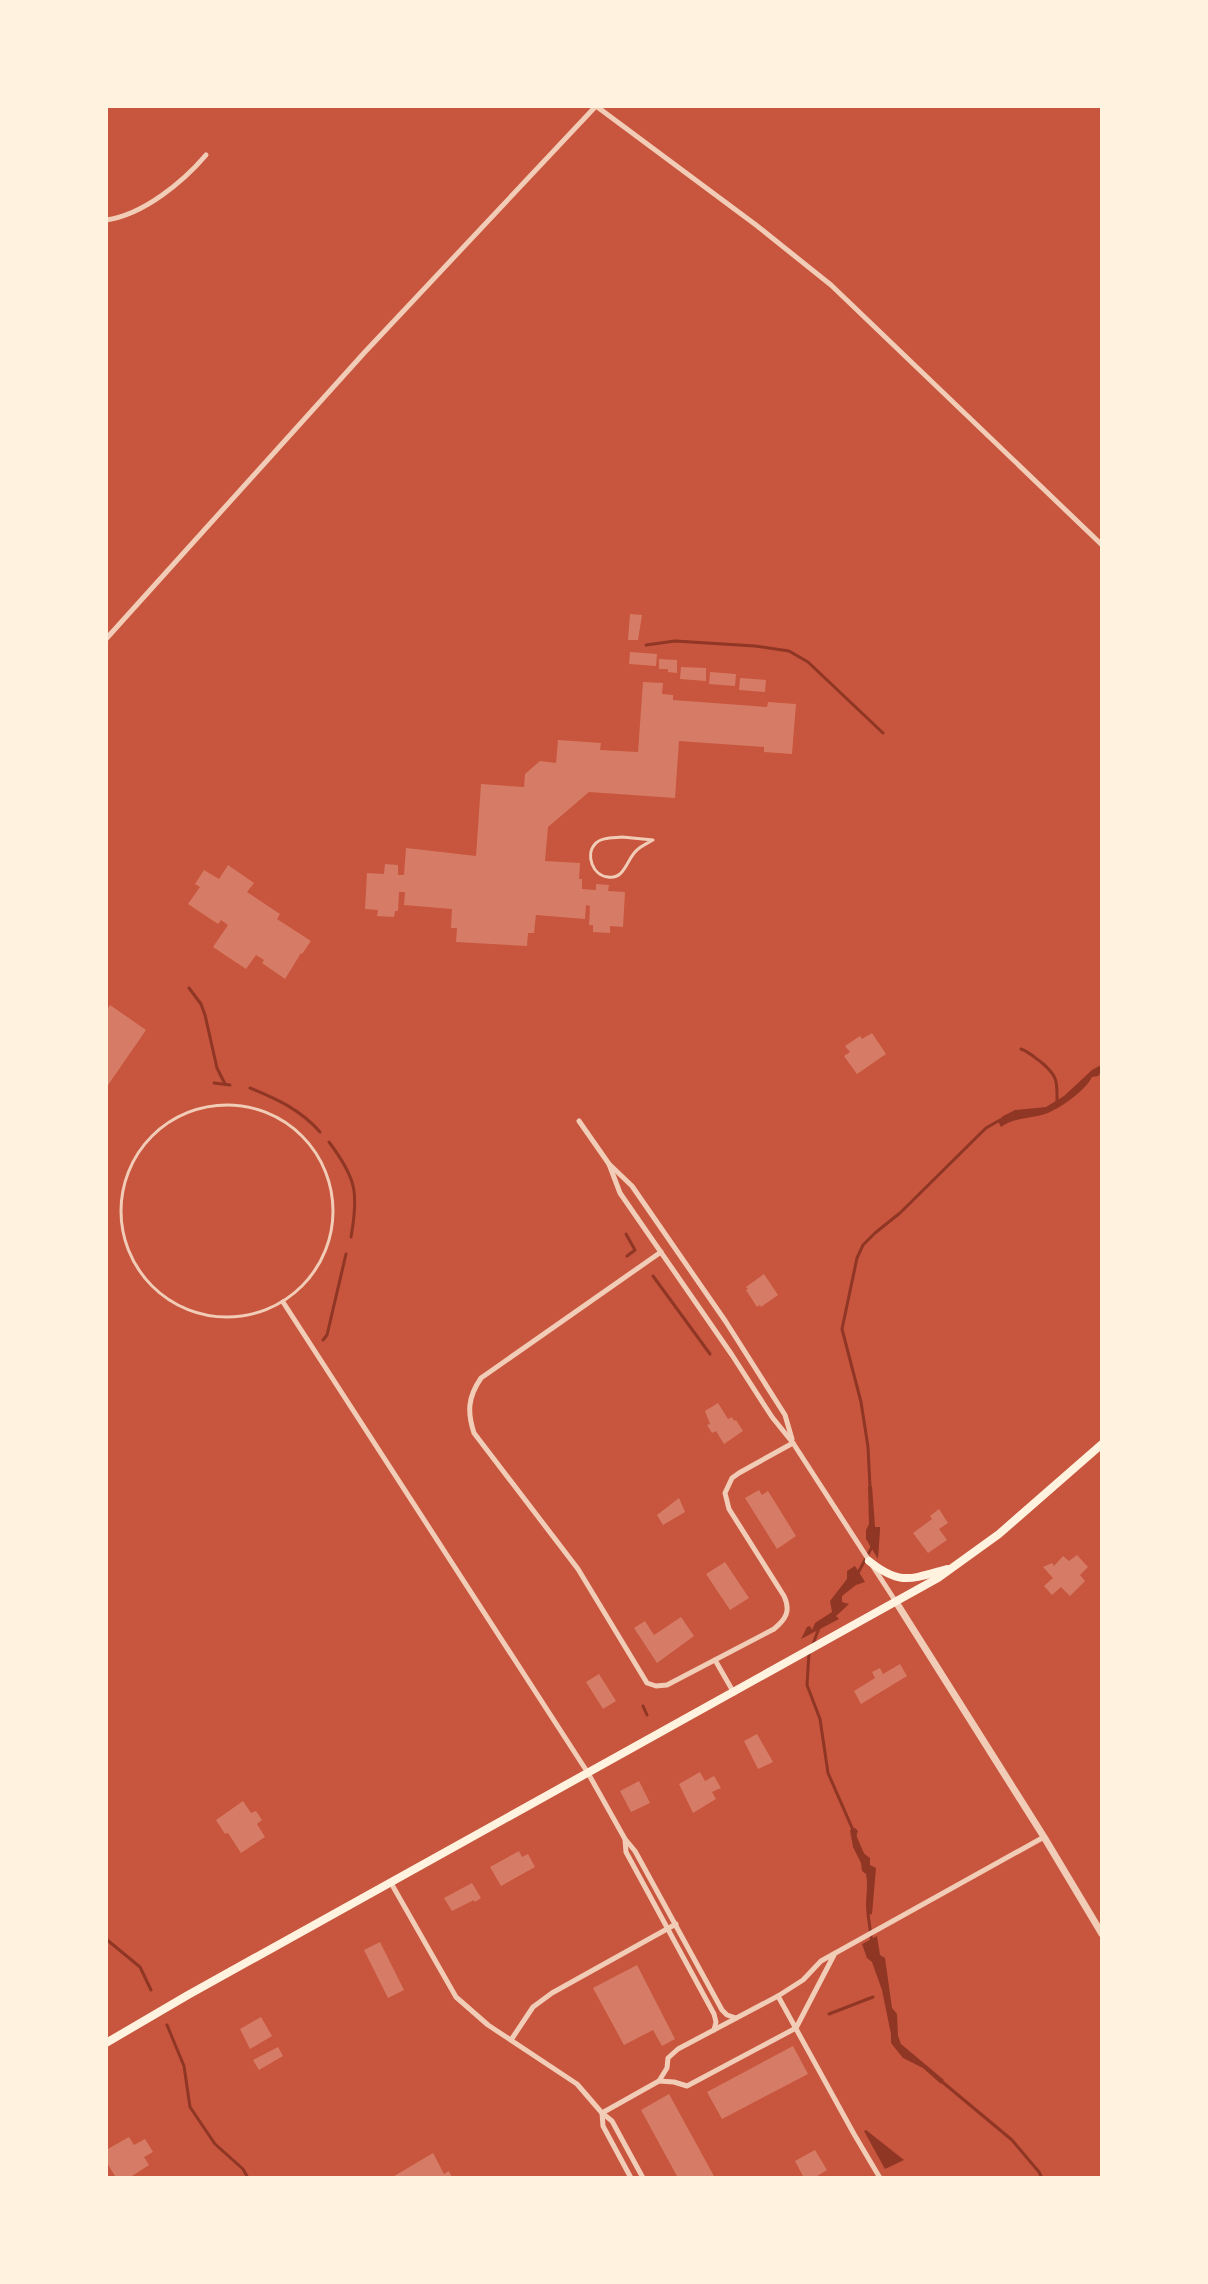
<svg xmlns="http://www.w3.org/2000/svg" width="1208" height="2284" font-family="Overpass,sans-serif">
<rect width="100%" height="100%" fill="#c8553d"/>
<g fill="#8f3625">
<path d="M1101 1065V1073L1098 1076 1092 1077C1086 1090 1060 1109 1045 1114 1030 1119 1015 1117 1001 1127L998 1121 1003 1116 1015 1110 1046 1107 1064 1096 1092 1070Z"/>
<polygon points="868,1486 872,1486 875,1527 880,1527 880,1530 878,1559 866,1539 866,1530 869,1524"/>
<polygon points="855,1566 865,1582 856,1585 842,1596 842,1602 849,1604 836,1616 839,1619 801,1639 807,1627 810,1626 812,1630 815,1623 832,1612 830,1601 847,1579 847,1571"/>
<path d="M855 1828 858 1831C853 1841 861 1852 870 1858V1865L876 1868 872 1914 867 1915C864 1902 869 1889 866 1874L862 1871 861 1863 853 1847 850 1830Z"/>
<polygon points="877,1936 880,1955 885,1958 892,2008 897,2014 898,2036 901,2044 944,2080 941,2084 923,2068 903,2058 891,2043 891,2034 882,1990 872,1962 867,1958 862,1944"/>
<polygon points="866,2130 904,2160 885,2169 864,2131"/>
</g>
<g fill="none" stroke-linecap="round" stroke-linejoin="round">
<g stroke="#8f3625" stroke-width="3">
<polyline points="646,645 675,641 755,646 789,651 808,662 883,733"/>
<polyline points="189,988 201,1004 205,1015 217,1068 225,1084"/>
<path d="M1021 1049C1029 1052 1034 1057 1041 1062 1059 1077 1057 1082 1057 1104"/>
<polyline points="214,1083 230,1085"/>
<path d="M250 1088C277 1099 301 1110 320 1132"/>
<path d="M329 1142C356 1178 359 1192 351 1237"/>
<polyline points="626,1234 635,1250 627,1256"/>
<polyline points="653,1276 710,1354"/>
<polyline points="323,1340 327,1335 346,1254"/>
<polyline points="870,1487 868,1447 861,1402 842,1329 857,1258 863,1245 875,1233 900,1213 986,1128 1000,1120"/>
<polyline points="858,1573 873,1545"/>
<polyline points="813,1644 819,1628"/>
<polyline points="809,1653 807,1685 820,1719 828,1773 853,1830"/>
<polyline points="643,1706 647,1715"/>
<polyline points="855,1836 863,1855"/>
<polyline points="868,1914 872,1943"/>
<polyline points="106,1939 140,1967 151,1990"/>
<polyline points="829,2014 873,1997"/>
<polyline points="167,2025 184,2066 190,2107 215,2144 243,2169 248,2178"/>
<polyline points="940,2080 1012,2140 1039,2172 1042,2178"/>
</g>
</g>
<g fill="#d67c66">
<polygon points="630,614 642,615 638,640 628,640"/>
<polygon points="630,652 657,654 656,666 629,664"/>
<polygon points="659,659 677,660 677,673 668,672 668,669 659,669"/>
<polygon points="681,667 706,668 706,681 680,679"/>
<polygon points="710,672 736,674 735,686 709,684"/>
<polygon points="740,678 766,680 765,692 739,690"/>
<polygon points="643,682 663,683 662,694 673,695 673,700 767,707 768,702 796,704 792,754 764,752 764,747 679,741 675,798 589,792 548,827 545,861 580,863 579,879 582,879 582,889 596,890 596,884 609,885 608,891 625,892 623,927 610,926 610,933 593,932 593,925 589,925 590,906 586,905 585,919 536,915 534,933 528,933 527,946 456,942 457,928 451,928 452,909 404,905 405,892 399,892 398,911 395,911 394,917 377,916 378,910 365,909 367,873 384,874 385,864 398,865 398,875 404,875 406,848 476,856 481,784 524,787 525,774 540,761 556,763 558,740 601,743 600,750 638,752"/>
<polygon points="228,865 254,883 247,892 280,914 277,919 311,941 302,954 301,953 285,979 262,963 264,960 256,955 246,969 213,947 228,925 221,920 218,924 188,904 200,887 195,884 204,870 219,879"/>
<polygon points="110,1005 146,1030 106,1088 106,1011"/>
<polygon points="872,1033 886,1054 857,1074 844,1056 850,1052 845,1046 860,1036 862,1039"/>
<polygon points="764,1274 778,1295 761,1307 760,1305 757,1307 746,1290 748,1289 746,1287"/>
<polygon points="718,1403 728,1419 732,1417 734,1421 736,1420 743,1431 724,1444 716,1431 712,1433 707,1425 710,1424 705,1411"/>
<polygon points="759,1490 762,1495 768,1491 796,1536 777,1549 745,1498"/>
<polygon points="679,1498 685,1512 663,1525 657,1515"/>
<polygon points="939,1509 948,1523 939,1529 947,1540 928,1553 913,1533 932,1519 930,1516"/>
<polygon points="1077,1555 1088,1567 1080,1575 1085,1581 1070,1596 1061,1587 1052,1595 1044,1586 1053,1578 1043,1567 1052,1563 1054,1566 1063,1556 1069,1561"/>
<polygon points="725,1562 749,1598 730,1610 706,1574"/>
<polygon points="681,1617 694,1636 657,1663 634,1628 645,1621 654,1635"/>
<polygon points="900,1664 907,1676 861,1704 854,1691 875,1678 872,1672 880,1668 883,1674"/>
<polygon points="599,1674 616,1701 603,1709 586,1682"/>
<polygon points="757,1734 773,1762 758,1769 744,1741"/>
<polygon points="700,1772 705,1781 714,1776 721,1788 712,1792 716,1799 693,1813 679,1784"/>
<polygon points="639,1781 650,1803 631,1812 620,1791"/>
<polygon points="243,1801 251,1813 256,1811 262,1820 257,1824 265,1837 241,1853 228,1833 225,1834 216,1820"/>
<polygon points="519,1851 522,1857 528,1854 535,1867 501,1886 490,1867"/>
<polygon points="472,1883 481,1898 475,1902 474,1900 452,1911 444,1898"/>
<polygon points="380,1942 404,1990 388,1998 364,1950"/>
<polygon points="637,1965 675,2039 662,2046 653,2030 624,2045 593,1988"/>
<polygon points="261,2017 272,2036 250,2049 240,2029"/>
<polygon points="793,2046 808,2074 722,2119 707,2092"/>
<polygon points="278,2047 283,2056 259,2070 253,2060"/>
<polygon points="669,2094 715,2178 678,2178 641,2110"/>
<polygon points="129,2137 134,2145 145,2139 153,2152 144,2157 149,2165 129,2178 116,2178 106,2161 106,2150"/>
<polygon points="815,2150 827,2170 814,2178 804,2178 795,2161"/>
<polygon points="433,2153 444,2174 449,2171 452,2178 391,2178"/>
</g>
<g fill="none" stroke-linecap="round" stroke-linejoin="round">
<g stroke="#f1ccb7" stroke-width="3">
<path d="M622 837 653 840C648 843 641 846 637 850 627 858 625 880 608 877 593 876 585 855 595 844 601 837 614 838 622 837Z"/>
<circle cx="227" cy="1211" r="106"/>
</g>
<g stroke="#f1ccb7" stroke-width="5">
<path d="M106 220C143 215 183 182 206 155"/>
<polyline points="106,639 364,353 596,106 756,225 831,285 1102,545"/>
<polyline points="579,1121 609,1164 632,1186 726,1322 785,1415 792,1439"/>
<polyline points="609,1164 620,1193 732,1355 772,1417 793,1443 896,1602"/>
<path d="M661 1252 481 1378C468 1397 467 1412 474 1433L578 1569 647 1683 656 1686 667 1685 774 1629C786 1619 791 1611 784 1596L729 1509 725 1493 732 1478 739 1473 793 1443"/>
<polyline points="283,1302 588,1773 625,1839 635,1851 722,2010 727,2015 736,2018"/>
<polyline points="715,1660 734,1693"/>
<polyline points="625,1839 626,1852 714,2014 716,2022 714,2030"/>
<polyline points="391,1883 456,1997 488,2025 577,2084 602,2113 612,2121 643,2178"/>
<polyline points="778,1996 854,2134 880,2178"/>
<polyline points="511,2040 533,2007 552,1993 676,1924"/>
<polyline points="659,2081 674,2082 687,2086 796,2028 834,1955"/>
<polyline points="602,2113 659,2081 667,2068 668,2058 678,2049 778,1996 803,1980 821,1961 1044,1837"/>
<polyline points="602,2113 603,2126 631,2178"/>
</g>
<polyline stroke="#f1ccb7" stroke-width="7" points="896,1602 1044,1837 1102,1934"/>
<g stroke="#fff3e0" stroke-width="8">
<path d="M869 1561C900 1586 911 1579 947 1569"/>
<polyline points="106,2043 188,1995 938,1578 999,1534 1102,1444"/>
</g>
</g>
<rect width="1208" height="2284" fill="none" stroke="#fff3e0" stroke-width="216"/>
</svg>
